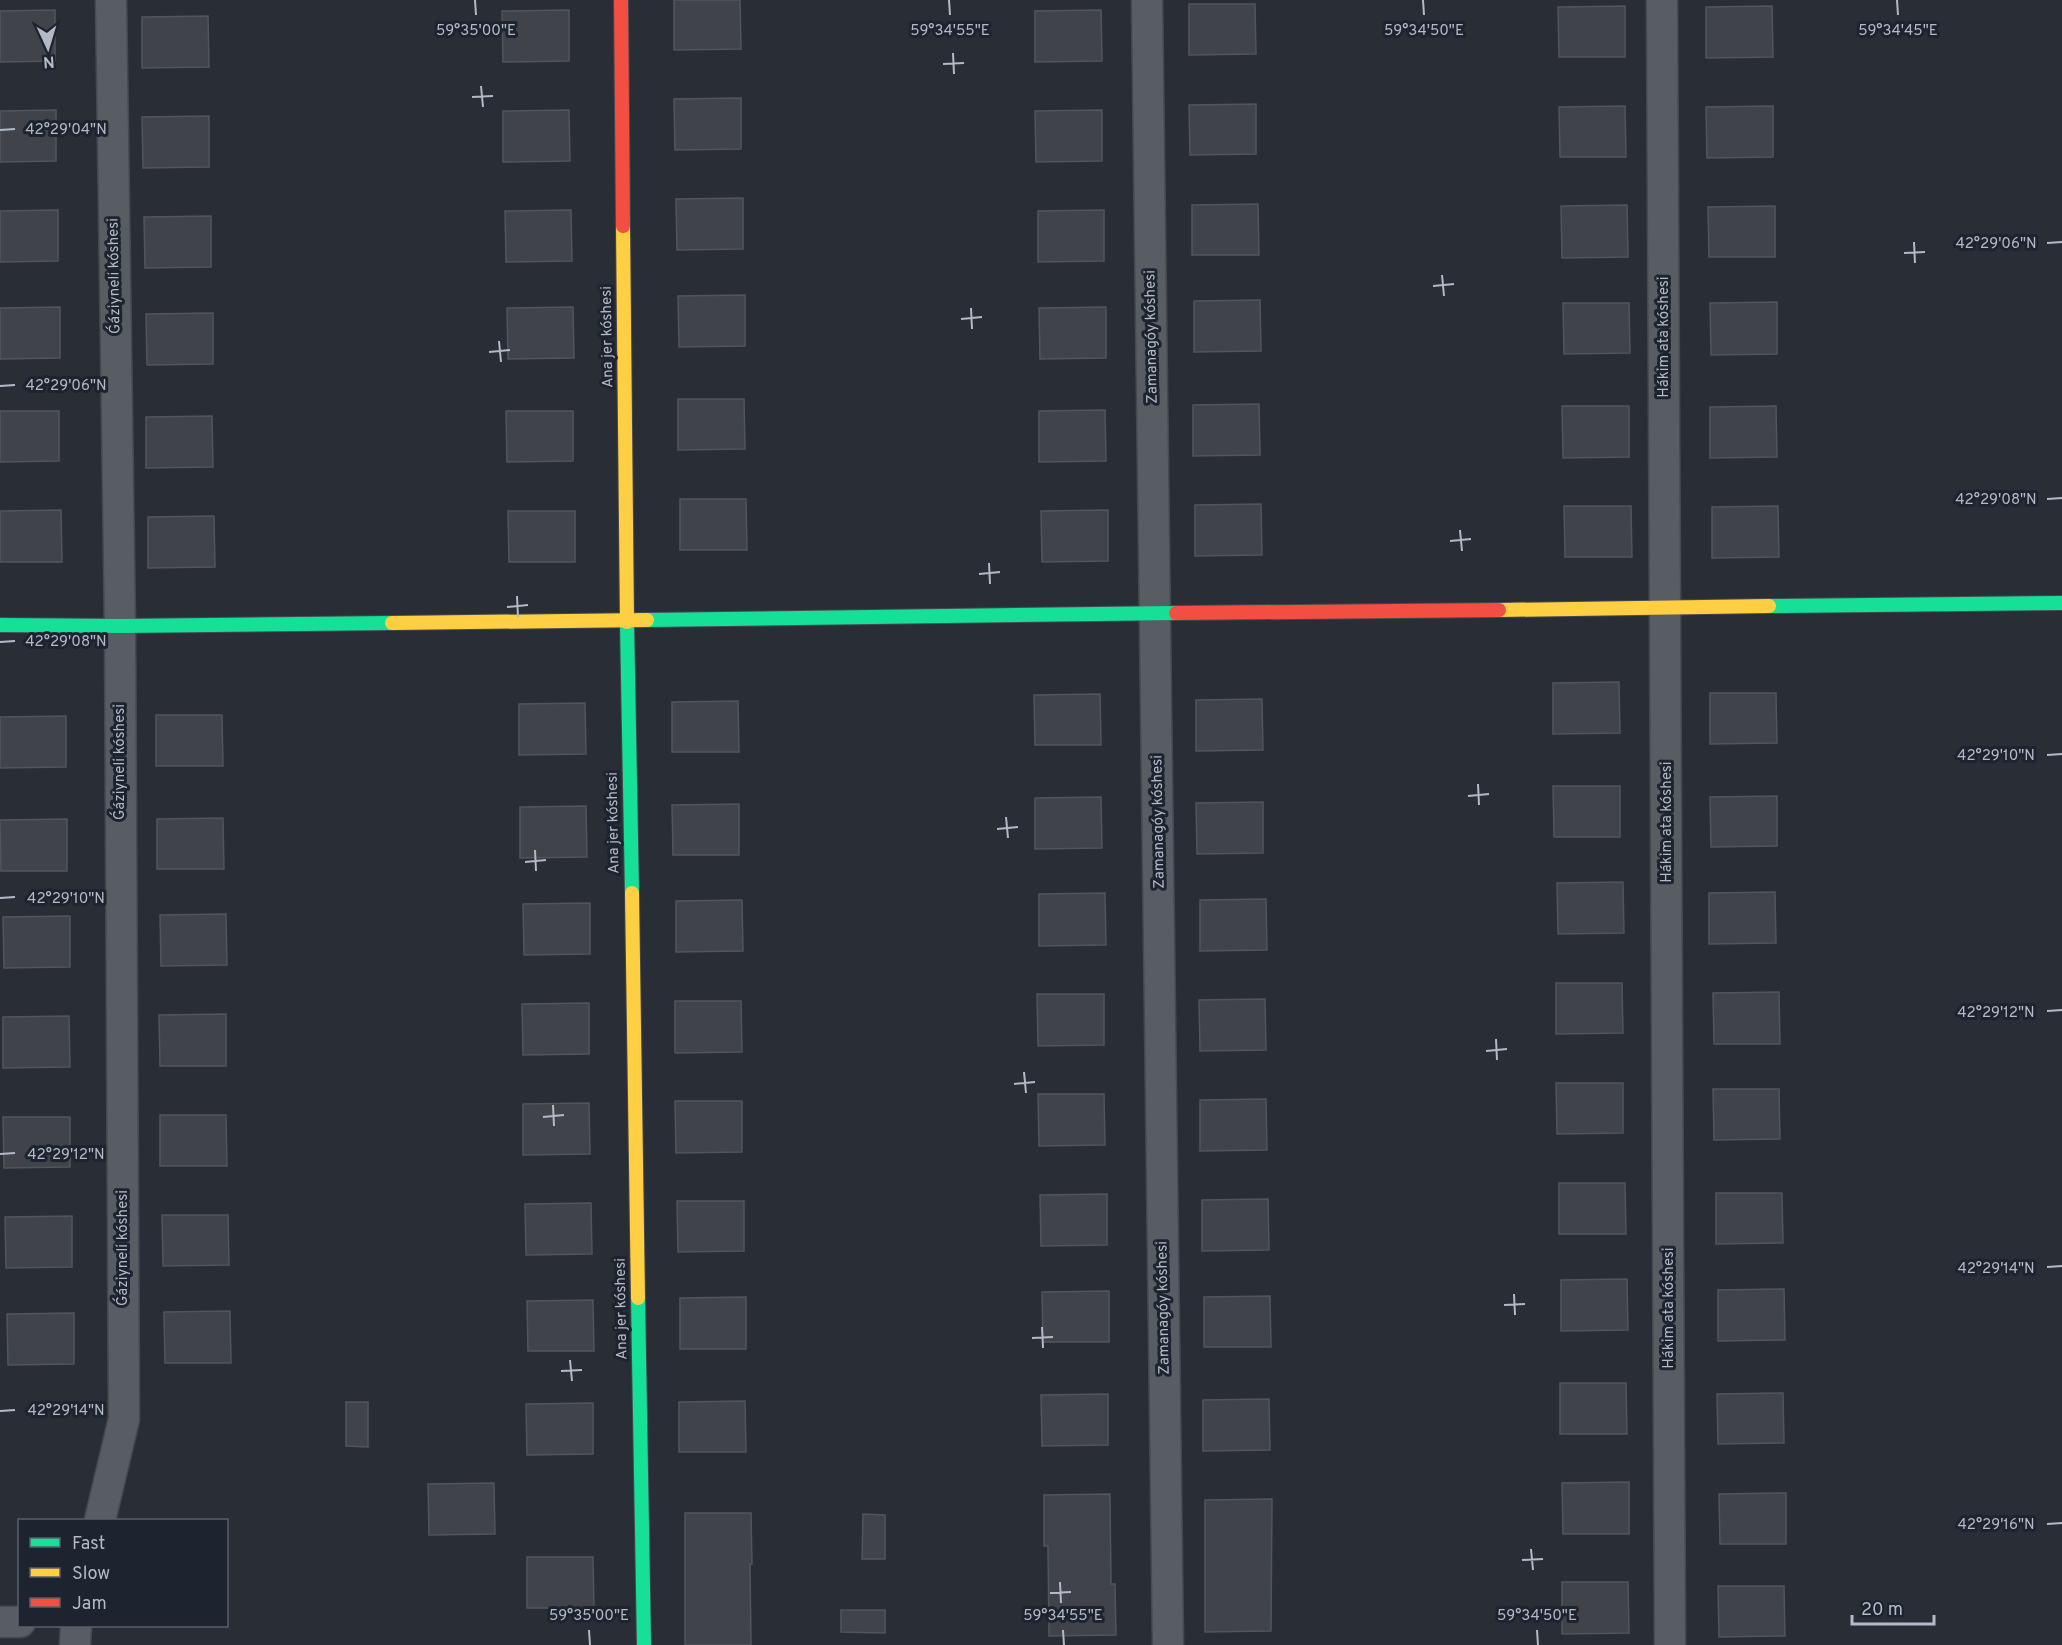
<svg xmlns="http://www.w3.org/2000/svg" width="2062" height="1645" font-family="Overpass,sans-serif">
<rect width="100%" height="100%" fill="#292d35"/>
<g fill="#40434a" stroke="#51555d" stroke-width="1.5">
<polygon points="674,0 740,0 741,49 674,50"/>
<polygon points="1189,4 1255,4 1256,54 1189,55"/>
<polygon points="1625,6 1625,57 1559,57 1558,7"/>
<polygon points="1772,6 1773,57 1706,58 1706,7"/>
<polygon points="55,10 55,61 0,62 0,11"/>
<polygon points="569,10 569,61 503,62 502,11"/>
<polygon points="1101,10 1102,61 1035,62 1035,11"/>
<polygon points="208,16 209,67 142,68 142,17"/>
<polygon points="741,98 741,149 675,150 674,99"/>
<polygon points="1256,104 1256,154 1190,155 1189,105"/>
<polygon points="1625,106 1626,157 1560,157 1559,107"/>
<polygon points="1773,106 1773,157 1707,158 1706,107"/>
<polygon points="56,110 56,161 0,162 0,111"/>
<polygon points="569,110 570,161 503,162 503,111"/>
<polygon points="1102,110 1102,161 1036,162 1035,111"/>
<polygon points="209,116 209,167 143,168 142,117"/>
<polygon points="743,198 743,249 677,250 676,199"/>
<polygon points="1258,204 1259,255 1192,255 1192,205"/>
<polygon points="1627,205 1628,257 1562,258 1561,206"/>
<polygon points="1775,206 1775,257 1709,257 1708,207"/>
<polygon points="58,210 58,261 0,262 0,211"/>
<polygon points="571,210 572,261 506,262 505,211"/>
<polygon points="1104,210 1104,261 1038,262 1038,211"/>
<polygon points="211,216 211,267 145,268 144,217"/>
<polygon points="745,295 745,346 679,347 678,296"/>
<polygon points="1260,300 1261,351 1194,352 1194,301"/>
<polygon points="1777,302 1777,354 1711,355 1710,303"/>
<polygon points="1563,303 1629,303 1630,353 1564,354"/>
<polygon points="60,307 60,358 0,359 0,308"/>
<polygon points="573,307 574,358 508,359 507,308"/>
<polygon points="1106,307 1106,358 1040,359 1039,308"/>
<polygon points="213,313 213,364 147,365 146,314"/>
<polygon points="678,399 744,399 745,449 678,450"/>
<polygon points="1259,404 1260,455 1193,456 1193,405"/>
<polygon points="1562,406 1629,406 1629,457 1563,458"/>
<polygon points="1776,406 1777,457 1710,458 1710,407"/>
<polygon points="1105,410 1106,461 1039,462 1039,411"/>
<polygon points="0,411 59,411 59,461 0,462"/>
<polygon points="506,411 573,411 573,461 507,462"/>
<polygon points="212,416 213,467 146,468 146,417"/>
<polygon points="680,499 746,499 747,550 680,550"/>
<polygon points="1261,504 1262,555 1195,556 1195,505"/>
<polygon points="1564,506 1631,506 1632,557 1565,557"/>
<polygon points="1778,506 1779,557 1712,558 1712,507"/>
<polygon points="61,510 62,562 0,562 0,511"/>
<polygon points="1108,510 1108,561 1042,562 1041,511"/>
<polygon points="508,511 575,511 575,562 509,562"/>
<polygon points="214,516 215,567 148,568 148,517"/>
<polygon points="1619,682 1620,733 1553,734 1553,683"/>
<polygon points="1710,693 1776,693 1777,743 1710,744"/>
<polygon points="1100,694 1101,745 1035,745 1034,695"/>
<polygon points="1262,699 1263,750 1196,751 1196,700"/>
<polygon points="738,701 739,752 672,752 672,702"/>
<polygon points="585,703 586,754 519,755 519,704"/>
<polygon points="156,715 222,715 223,766 156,766"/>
<polygon points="66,716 66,767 0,768 0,717"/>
<polygon points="1553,786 1620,786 1620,837 1554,837"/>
<polygon points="1777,796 1777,846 1711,847 1710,797"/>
<polygon points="1101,797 1102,848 1035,849 1035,798"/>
<polygon points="1263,802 1263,853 1197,854 1196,803"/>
<polygon points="739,804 739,855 673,855 672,805"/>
<polygon points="586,806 587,857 520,858 520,807"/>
<polygon points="223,818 224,869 157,869 157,819"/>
<polygon points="67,819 67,871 1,871 0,820"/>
<polygon points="1623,882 1624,933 1558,934 1557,883"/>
<polygon points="1775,892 1776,943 1709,944 1709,893"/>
<polygon points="1105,893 1106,945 1039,946 1039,894"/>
<polygon points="1266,899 1267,950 1200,951 1200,900"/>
<polygon points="742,900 743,951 676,952 676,901"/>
<polygon points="590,903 590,954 524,955 523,904"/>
<polygon points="226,914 227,965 161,966 160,915"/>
<polygon points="70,916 70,967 4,968 3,917"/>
<polygon points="1556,983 1622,983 1623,1033 1556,1034"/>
<polygon points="1779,992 1780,1044 1714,1044 1713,993"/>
<polygon points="1037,994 1104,994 1104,1045 1038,1046"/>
<polygon points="1265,999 1266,1050 1200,1051 1199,1000"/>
<polygon points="675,1001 741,1001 742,1052 675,1053"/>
<polygon points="589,1003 589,1054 523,1055 522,1004"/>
<polygon points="226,1014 226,1066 160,1066 159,1015"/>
<polygon points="69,1016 70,1067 3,1068 3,1017"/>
<polygon points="1556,1083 1623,1083 1623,1133 1557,1134"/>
<polygon points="1713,1089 1779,1089 1780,1139 1714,1140"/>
<polygon points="1038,1094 1104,1094 1105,1145 1039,1146"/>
<polygon points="1266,1099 1267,1150 1200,1151 1200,1100"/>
<polygon points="675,1101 742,1101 742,1152 676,1153"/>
<polygon points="589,1103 590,1154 523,1155 523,1104"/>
<polygon points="160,1115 226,1115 227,1166 160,1166"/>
<polygon points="3,1117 70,1117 70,1167 4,1168"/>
<polygon points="1559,1183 1625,1183 1626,1234 1559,1234"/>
<polygon points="1716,1193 1782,1193 1783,1243 1716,1244"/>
<polygon points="1107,1194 1107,1245 1041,1246 1040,1195"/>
<polygon points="1268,1199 1269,1250 1202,1251 1202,1200"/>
<polygon points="677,1201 744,1201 744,1251 678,1252"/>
<polygon points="591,1203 592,1254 526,1255 525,1204"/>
<polygon points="162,1215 228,1215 229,1265 163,1266"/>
<polygon points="72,1216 72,1267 6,1268 5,1217"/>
<polygon points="1627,1279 1628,1330 1561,1331 1561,1280"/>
<polygon points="1784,1289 1785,1340 1718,1341 1718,1290"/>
<polygon points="1109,1291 1109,1342 1043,1342 1042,1292"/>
<polygon points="1270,1296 1271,1347 1204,1347 1204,1297"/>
<polygon points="746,1297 746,1349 680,1349 680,1298"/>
<polygon points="593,1300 594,1351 528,1351 527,1301"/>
<polygon points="230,1311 231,1363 165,1363 164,1312"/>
<polygon points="74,1313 74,1364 8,1365 7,1314"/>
<polygon points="1560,1383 1626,1383 1627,1434 1560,1434"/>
<polygon points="1783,1393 1784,1443 1718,1444 1717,1394"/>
<polygon points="1108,1394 1108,1445 1042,1446 1041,1395"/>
<polygon points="1269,1399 1270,1450 1203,1451 1203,1400"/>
<polygon points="745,1401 746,1452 679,1452 679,1402"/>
<polygon points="346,1402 368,1402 368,1447 346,1446"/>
<polygon points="593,1403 593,1454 527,1455 526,1404"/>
<polygon points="1629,1482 1629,1534 1563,1534 1562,1483"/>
<polygon points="494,1483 495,1534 429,1535 428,1484"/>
<polygon points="1786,1493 1786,1544 1720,1544 1719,1494"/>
<polygon points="1110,1494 1111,1584 1115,1584 1116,1635 1049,1636 1048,1546 1044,1546 1044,1495"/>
<polygon points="1272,1499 1271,1631 1205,1632 1205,1500"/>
<polygon points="685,1513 751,1513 752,1564 750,1564 751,1645 685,1645"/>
<polygon points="863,1514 885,1515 885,1559 862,1559"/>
<polygon points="527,1557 593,1557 594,1608 527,1608"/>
<polygon points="1562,1582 1628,1582 1629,1633 1562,1634"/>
<polygon points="1718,1586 1784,1586 1785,1636 1719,1637"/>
<polygon points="841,1610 885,1610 885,1633 841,1632"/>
</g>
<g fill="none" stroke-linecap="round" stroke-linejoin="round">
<defs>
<g id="street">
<polyline points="1147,0 1168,1645"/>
<polyline points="1662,0 1670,1645"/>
<polyline points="100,1520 124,1419 120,626 111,0"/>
<polyline points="0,1622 20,1622"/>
<polyline points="75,1645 76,1626"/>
</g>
<g id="fast">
<polyline points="1769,606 2062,603"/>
<polyline points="647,620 1176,613"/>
<polyline points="627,622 632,893"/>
<polyline points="0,625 120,626 392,623"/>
<polyline points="638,1298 644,1645"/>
</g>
<g id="slow">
<polyline points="623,226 627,622"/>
<polyline points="1499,610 1769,606"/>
<polyline points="392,623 647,620"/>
<polyline points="632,893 638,1298"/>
</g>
<g id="jam">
<polyline points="621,0 623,226"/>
<polyline points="1176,613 1499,610"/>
</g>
</defs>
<use href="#street" stroke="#45484e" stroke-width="33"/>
<use href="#fast" stroke="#45484e" stroke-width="16"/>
<use href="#slow" stroke="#45484e" stroke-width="16"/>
<use href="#jam" stroke="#45484e" stroke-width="16"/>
<use href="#street" stroke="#585c63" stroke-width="30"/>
<use href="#fast" stroke="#16e098" stroke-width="14"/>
<use href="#slow" stroke="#ffcf43" stroke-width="14"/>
<use href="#jam" stroke="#f24e42" stroke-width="14"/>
</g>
<path fill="none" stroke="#b3b9c6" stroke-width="2" d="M475 0 476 15M949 0 950 15M1423 0 1424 15M1897 0 1898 15M953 53 954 74M943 64 964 63M481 86 483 107M472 97 493 96M0 130 15 129M1914 242 1915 263M2047 243 2062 242M1904 253 1925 252M1442 275 1444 296M1433 286 1454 284M971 308 972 329M961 319 982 317M499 341 501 362M489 352 510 350M0 386 15 385M2047 499 2062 498M1460 530 1462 551M1450 541 1471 539M989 563 990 584M979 574 1000 572M517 596 518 617M507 607 528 605M0 642 15 641M2047 755 2062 754M1478 784 1479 805M1468 796 1489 794M1006 817 1008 838M997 829 1018 827M535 850 536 871M525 862 546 860M0 898 15 897M2047 1011 2062 1010M1496 1039 1497 1060M1486 1051 1507 1049M1024 1072 1026 1093M1014 1084 1035 1082M553 1105 554 1126M543 1117 564 1115M0 1154 15 1153M2047 1267 2062 1266M1514 1294 1515 1315M1504 1305 1525 1304M1042 1327 1043 1348M1032 1338 1053 1337M570 1360 572 1381M561 1371 582 1370M0 1411 15 1410M2047 1524 2062 1523M1531 1549 1533 1570M1522 1560 1543 1559M1060 1582 1061 1603M1050 1593 1071 1592M589 1630 590 1645M1063 1630 1064 1645M1537 1630 1538 1645"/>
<g text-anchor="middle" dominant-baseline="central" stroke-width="6" stroke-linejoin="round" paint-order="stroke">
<g font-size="15" fill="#b3b9c6" stroke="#1d232f">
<text transform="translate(115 276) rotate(-91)">Ǵáziyneli kóshesi</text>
<text transform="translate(608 337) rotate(-91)">Ana jer kóshesi</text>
<text transform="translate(1152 337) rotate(-91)">Zamanagóy kóshesi</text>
<text transform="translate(1664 337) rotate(-90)">Hákim ata kóshesi</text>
<text transform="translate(120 762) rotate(-90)">Ǵáziyneli kóshesi</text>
<text transform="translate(1159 822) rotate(-91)">Zamanagóy kóshesi</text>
<text transform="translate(1667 822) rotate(-90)">Hákim ata kóshesi</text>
<text transform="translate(614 823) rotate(-91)">Ana jer kóshesi</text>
<text transform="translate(123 1248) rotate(-90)">Ǵáziyneli kóshesi</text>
<text transform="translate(1164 1308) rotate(-91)">Zamanagóy kóshesi</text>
<text transform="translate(1669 1308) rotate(-90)">Hákim ata kóshesi</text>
<text transform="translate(622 1309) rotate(-91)">Ana jer kóshesi</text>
</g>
</g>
<g font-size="15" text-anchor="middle" fill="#b3b9c6" stroke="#1d232f" stroke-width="6" stroke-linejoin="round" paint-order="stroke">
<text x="476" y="35">59°35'00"E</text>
<text x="950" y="35">59°34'55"E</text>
<text x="1424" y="35">59°34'50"E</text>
<text x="1898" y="35">59°34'45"E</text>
<text x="66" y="134">42°29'04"N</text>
<text x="1996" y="248">42°29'06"N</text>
<text x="66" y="390">42°29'06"N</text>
<text x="1996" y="504">42°29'08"N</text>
<text x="66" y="646">42°29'08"N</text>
<text x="1996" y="760">42°29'10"N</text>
<text x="66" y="903">42°29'10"N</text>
<text x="1996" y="1017">42°29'12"N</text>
<text x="66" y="1159">42°29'12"N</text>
<text x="1996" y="1273">42°29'14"N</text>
<text x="66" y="1415">42°29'14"N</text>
<text x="1996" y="1529">42°29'16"N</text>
<text x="589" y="1620">59°35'00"E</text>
<text x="1063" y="1620">59°34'55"E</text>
<text x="1537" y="1620">59°34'50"E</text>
</g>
<rect x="18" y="1519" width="210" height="108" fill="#1d232f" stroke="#595f6b" stroke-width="1.5"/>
<rect x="30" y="1538" width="30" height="9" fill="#16e098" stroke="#595f6b" stroke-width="1.5"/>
<text x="72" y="1549" font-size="18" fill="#b3b9c6">Fast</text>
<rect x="30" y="1568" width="30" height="9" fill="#ffcf43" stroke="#595f6b" stroke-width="1.5"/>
<text x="72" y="1579" font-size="18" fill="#b3b9c6">Slow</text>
<rect x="30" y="1598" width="30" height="9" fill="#f24e42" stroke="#595f6b" stroke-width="1.5"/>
<text x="72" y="1609" font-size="18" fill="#b3b9c6">Jam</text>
<g transform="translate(48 48) rotate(176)" stroke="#1d232f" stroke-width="4.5" paint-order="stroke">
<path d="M0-4.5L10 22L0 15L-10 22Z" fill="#b3b9c6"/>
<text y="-9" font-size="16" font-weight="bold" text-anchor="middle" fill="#b3b9c6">N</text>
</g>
<path d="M1852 1615v9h82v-9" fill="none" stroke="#b3b9c6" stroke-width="3"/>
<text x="1861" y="1615" font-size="18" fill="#b3b9c6" stroke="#1d232f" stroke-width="4.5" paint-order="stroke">20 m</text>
</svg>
